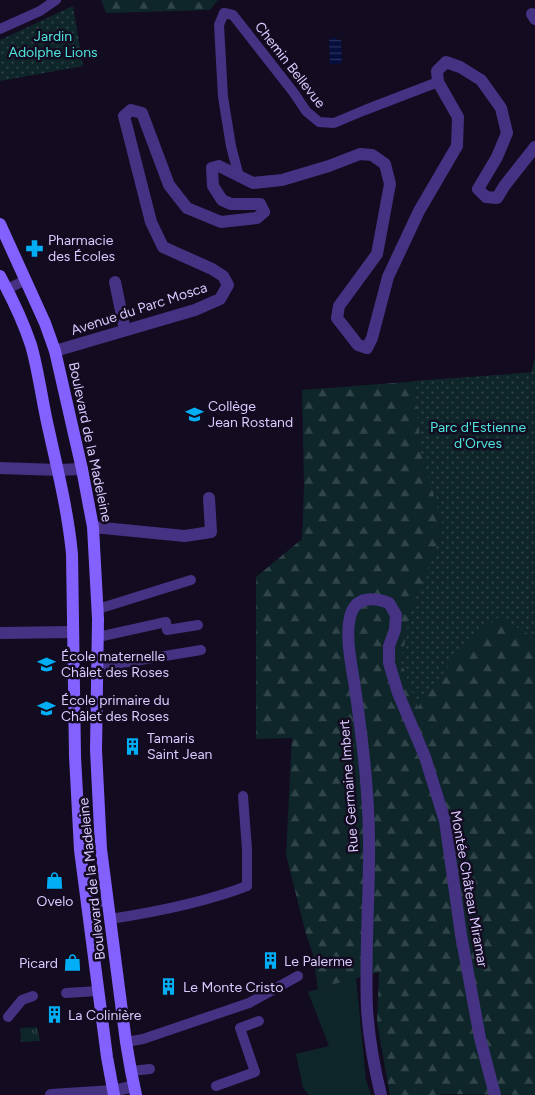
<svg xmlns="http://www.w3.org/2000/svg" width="535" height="1095" font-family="Figtree,sans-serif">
<defs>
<pattern id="grass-tufts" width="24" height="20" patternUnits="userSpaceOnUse" patternTransform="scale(1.25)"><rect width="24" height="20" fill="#0e262a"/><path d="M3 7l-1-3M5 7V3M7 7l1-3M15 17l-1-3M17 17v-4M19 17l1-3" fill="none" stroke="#30444a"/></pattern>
<pattern id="forest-firs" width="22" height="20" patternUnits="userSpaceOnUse" patternTransform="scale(1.25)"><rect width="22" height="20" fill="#0e262a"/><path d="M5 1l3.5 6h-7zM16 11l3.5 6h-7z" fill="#30444a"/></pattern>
<pattern id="park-dots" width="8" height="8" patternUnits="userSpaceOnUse" patternTransform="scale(1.25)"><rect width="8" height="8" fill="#0e262a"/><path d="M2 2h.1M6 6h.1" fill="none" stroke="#30444a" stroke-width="1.8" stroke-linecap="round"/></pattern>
<pattern id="water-rules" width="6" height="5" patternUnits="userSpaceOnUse" patternTransform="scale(1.25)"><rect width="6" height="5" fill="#050f3e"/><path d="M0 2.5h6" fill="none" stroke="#29315b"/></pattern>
</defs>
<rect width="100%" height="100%" fill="#130b20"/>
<polygon fill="url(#grass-tufts)" points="37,1027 40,1041 21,1042 20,1028"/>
<g fill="url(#forest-firs)">
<polygon points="101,0 218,0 210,10 106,13"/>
<polygon points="535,372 535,1095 441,1094 441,1095 390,1095 377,1022 379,972 318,989 313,954 306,934 286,855 292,738 256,739 256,577 302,539 304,488 302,390"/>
</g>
<g fill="url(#park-dots)">
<polygon points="73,6 83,66 0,81 0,40"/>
<polygon points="535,357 535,638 499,617 464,645 418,707 401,662 411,609 444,528 422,458 414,381 531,373"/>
</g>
<polygon fill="#0e262a" points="356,978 366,1080 371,1095 309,1095 303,1088 296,1054 329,1046 308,992"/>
<polygon fill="url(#water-rules)" points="335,37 338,40 341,40 342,63 330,64 329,40"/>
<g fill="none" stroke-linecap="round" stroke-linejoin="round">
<g stroke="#453283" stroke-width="10">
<polyline points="0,29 40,11 56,0"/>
<polyline points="239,177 231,146 223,97 219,25 224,13 233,15 294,93 306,111 319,122 334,123 365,110 438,82"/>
<polyline points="7,289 26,280"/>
<polyline points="98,609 191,580"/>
<polyline points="98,637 166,622 167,630 198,625"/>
<polyline points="98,667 201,650"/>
<polyline points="86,904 108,901"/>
<path d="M110 919C156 912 203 903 247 886V849L243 796"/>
<polyline points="66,993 98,991"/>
<polyline points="8,1017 22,1000 33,996"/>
<polyline points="126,1042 143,1039 249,1003 298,976"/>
<polyline points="131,1071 150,1069"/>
<polyline points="216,1086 255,1072 240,1028 259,1021"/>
</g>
<g stroke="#453283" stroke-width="12">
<polyline points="532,14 535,19"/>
<polyline points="115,282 125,330"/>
<polyline points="55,351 195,310 220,299 228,285 223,276 212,269 163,247 151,222 124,116 131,110 142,113 169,185 187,208 221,222 257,218 264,212 260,204 231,204 222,200 213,186 212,168 219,166 253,183 282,180 329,166 360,154 372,155 385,164 390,184 377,254 339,306 337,318 358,345 367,348 372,338 388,277 419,211 457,146 458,117 438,82 437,71 446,62 460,67 481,80 501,108 507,133 497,157 478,189 486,197 497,198 505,185 535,147"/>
<polyline points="0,468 58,470 82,469"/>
<polyline points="93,527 185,536 211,532 209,498"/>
<polyline points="0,633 73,632"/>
<polyline points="51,1095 113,1091 134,1086"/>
<path d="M381 1095C374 1067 369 1038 367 1009 364 937 373 865 367 794 365 758 360 723 355 688 352 667 345 638 350 617 355 596 373 597 389 603L396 615 395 630 389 646V663L398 693 425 757 445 821 461 935 480 1038 495 1095"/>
</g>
<g stroke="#8361ff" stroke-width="12">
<polyline points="0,224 45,323 55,351 82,469 93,527 98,619 96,750 101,849 126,1042 131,1071 136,1095"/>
<path d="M0 276C12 298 23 321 31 345 39 373 42 402 49 431 58 472 68 512 72 554L75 756 80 850 107 1057 114 1095"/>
</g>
</g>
<defs>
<symbol id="pharmacy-bare" viewBox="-9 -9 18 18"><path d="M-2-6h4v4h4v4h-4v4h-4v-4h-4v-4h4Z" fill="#00aef5" stroke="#130b20" stroke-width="2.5" paint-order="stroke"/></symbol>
<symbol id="school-bare" viewBox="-9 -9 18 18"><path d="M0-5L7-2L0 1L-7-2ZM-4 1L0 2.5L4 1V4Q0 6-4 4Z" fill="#00aef5" stroke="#130b20" stroke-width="2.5" paint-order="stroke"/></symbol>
<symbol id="building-bare" viewBox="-9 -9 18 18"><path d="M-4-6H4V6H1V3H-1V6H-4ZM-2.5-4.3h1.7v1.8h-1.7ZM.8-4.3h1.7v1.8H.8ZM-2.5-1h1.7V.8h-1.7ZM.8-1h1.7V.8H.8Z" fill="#00aef5" stroke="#130b20" stroke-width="2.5" paint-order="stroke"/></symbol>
<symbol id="shop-bare" viewBox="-9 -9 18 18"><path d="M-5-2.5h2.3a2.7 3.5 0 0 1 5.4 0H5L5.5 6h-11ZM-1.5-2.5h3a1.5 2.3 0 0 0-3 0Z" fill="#00aef5" stroke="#130b20" stroke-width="2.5" paint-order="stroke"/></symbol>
</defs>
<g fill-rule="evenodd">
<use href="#pharmacy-bare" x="22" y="236" width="25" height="25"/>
<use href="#school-bare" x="182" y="402" width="25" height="25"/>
<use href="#school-bare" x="34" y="652" width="25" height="25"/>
<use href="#school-bare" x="34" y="696" width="25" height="25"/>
<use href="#building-bare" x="120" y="734" width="25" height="25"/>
<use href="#shop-bare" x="42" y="868" width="25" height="25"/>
<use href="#building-bare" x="258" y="948" width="25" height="25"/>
<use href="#shop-bare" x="60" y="950" width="25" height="25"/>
<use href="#building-bare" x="156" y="974" width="25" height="25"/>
<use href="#building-bare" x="42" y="1002" width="25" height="25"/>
</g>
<g text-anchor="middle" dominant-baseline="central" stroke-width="5" stroke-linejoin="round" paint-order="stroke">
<g font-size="14" fill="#4ee7de" stroke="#130b20">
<text x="53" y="36">Jardin<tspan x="53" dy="16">Adolphe Lions</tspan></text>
<text x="478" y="427">Parc d'Estienne<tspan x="478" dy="16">d'Orves</tspan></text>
</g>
<g font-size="14" fill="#dacaff" stroke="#130b20">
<text transform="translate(290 65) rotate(52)">Chemin Bellevue</text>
<text transform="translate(139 309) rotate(-18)">Avenue du Parc Mosca</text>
<text transform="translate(90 442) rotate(78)">Boulevard de la Madeleine</text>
<text transform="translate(349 786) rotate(-94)">Rue Germaine Imbert</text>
<text transform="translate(92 879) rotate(-96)">Boulevard de la Madeleine</text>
<text transform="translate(469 889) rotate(80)">Montée Château Miramar</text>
</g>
<g font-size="14" fill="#dacaff" stroke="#130b20" text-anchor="start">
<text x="48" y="240">Pharmacie<tspan x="48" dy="16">des Écoles</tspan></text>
<text x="208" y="406">Collège<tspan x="208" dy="16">Jean Rostand</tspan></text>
<text x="61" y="656">École maternelle<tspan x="61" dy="16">Châlet des Roses</tspan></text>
<text x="61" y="700">École primaire du<tspan x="61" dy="16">Châlet des Roses</tspan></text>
<text x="147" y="738">Tamaris<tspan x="147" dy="16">Saint Jean</tspan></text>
<text x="55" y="901" text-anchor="middle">Ovelo</text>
<text x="284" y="961">Le Palerme</text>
<text x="58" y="963" text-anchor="end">Picard</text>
<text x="183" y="987">Le Monte Cristo</text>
<text x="68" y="1015">La Colinière</text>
</g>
</g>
</svg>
